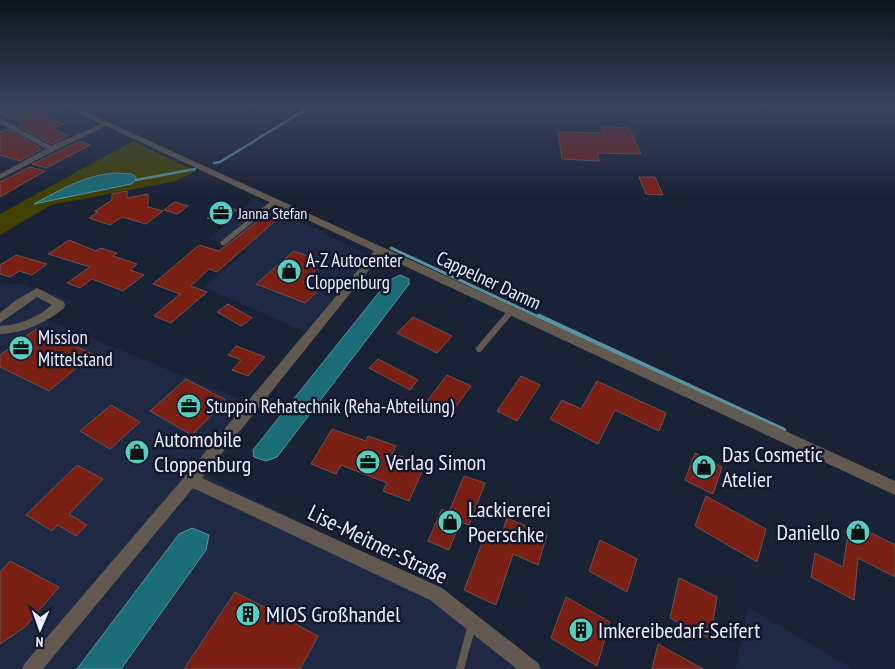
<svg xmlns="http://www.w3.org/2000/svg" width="895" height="669" font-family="'PT Sans Narrow',sans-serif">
<rect width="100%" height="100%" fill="#1a2236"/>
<g fill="#1f2943">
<polygon points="255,199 369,255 305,332 204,287 246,250 208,239"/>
<polygon points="0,283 6,285 21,283 73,301 48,320 261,408 207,476 438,589 544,669 0,669"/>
<polygon points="748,607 853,669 736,669"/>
</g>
<polygon fill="#414102" points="133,141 196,171 176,181 51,205 0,235 0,214"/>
<g fill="#1a6d76" stroke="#58949f">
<path d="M117 173 132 174 136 177V180L131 184 34 204C60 190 87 174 117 173Z"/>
<polygon points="400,275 409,279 409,284 277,457 266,461 254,457 253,450 388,281"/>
<polygon points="192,528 209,535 206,550 121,669 77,669 179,534"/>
</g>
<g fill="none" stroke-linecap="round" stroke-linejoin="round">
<g stroke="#58949f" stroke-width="2.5">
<polyline points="214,163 220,162 311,106"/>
<polyline points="136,180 195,169"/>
</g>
<polyline stroke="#58949f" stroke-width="3" points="391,248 541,318"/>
<polyline stroke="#58949f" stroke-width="4.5" points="539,316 784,430"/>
</g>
<g fill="#7a1f13" stroke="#6e514c">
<polygon points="0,106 25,106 64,124 52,128 69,136 51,144 18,126 24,124 0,113"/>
<polygon points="601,126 629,128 641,154 597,153 599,161 562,159 558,132 603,133"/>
<polygon points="8,129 42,149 20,161 0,155 0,132"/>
<polygon points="80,141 90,145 46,168 32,164"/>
<polygon points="30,167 45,171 0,197 0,182"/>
<polygon points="639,177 655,177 663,195 646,194"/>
<polygon points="127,191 127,198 148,194 148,207 163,211 146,224 122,217 110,225 89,218 98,212 95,211 112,200 112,194"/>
<polygon points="175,202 188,206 177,214 164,210"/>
<polygon points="223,206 237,210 222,222 207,218"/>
<polygon points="262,218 275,221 217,272 209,269 191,286 207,292 171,323 154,316 180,294 153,284 199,245 219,251"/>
<polygon points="69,240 96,251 100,248 117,253 113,256 137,264 130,270 144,275 123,291 92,279 80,288 67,283 90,267 48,254"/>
<polygon points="294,251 324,262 303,282 320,289 305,303 256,284"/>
<polygon points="16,255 47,264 32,275 19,271 10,277 0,274 0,265"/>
<polygon points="228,304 252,318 241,326 217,312"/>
<polygon points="413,317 452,336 437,353 397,333"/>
<polygon points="36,329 93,354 49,391 0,367 0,355"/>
<polygon points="236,346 265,357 248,376 232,370 241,360 228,355"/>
<polygon points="378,359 418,380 410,390 369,368"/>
<polygon points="447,375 471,386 452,412 428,400"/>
<polygon points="521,376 540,385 517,421 497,411"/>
<polygon points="186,379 226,400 192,435 150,411"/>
<polygon points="597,381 666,413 659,431 615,410 598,444 550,419 562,400 581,409"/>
<polygon points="111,405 140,422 110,449 80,431"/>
<polygon points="332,429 366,441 368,436 396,446 392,453 425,465 409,501 383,491 387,483 341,465 336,474 311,464"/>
<polygon points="695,453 722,467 713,494 685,480"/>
<polygon points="77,465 103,479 69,514 87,525 76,536 58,525 52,531 26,515"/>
<polygon points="464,476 485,483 469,525 460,522 449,550 428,541 442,509 449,512"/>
<polygon points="706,496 766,529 757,562 695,526"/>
<polygon points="507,518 547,535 538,565 513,554 496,605 464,590 484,538 498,544"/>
<polygon points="850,522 895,545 895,577 858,558 854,600 811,577 815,553 843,567"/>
<polygon points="600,540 637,559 627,592 589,571"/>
<polygon points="10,561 59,587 25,627 0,644 0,572"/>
<polygon points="679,578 717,597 710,639 670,618"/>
<polygon points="235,592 318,636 300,669 184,669"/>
<polygon points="566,597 610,622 597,666 551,638"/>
<polygon points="658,644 703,669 652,669"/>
</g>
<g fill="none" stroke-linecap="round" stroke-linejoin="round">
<g stroke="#625a51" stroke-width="5">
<polyline points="223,243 274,202"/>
<polyline points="506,318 512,311"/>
</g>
<polyline stroke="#625a51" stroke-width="6" points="479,349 507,316"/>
<polyline stroke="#625a51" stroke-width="8" points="460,669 472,625"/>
<g fill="#625a51" fill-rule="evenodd">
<polygon points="65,106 73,106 895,481 895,495 381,255 202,478 442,588 538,663 541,669 517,669 430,600 193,488 43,669 22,669 25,663 186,475 374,251 106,126 54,151 0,179 0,174 46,149 0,123 0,118 51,146 101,124"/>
<path d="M37 288 64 302 65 305 64 308C45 323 25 333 0 334V326C20 325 36 318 52 305L37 297 0 323V313L16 300Z"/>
</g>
</g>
<linearGradient id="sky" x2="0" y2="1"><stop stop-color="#0e131e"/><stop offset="0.53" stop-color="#38445d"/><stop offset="1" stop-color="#38445d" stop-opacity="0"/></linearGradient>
<rect width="895" height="199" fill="url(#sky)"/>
<defs>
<symbol id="office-disc" viewBox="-11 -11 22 22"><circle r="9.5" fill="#58cec0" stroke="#11182c"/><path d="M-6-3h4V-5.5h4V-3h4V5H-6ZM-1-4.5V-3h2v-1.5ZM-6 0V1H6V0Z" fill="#111"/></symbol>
<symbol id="shop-disc" viewBox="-11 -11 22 22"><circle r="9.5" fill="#58cec0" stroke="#11182c"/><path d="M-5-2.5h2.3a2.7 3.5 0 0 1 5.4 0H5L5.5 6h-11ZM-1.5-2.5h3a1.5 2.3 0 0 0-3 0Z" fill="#111"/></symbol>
<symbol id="building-disc" viewBox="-11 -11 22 22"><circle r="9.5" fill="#58cec0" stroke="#11182c"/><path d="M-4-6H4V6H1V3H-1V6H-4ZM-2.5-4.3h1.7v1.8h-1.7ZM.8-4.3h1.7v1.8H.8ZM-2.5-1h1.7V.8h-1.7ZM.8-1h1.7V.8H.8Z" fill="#111"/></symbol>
</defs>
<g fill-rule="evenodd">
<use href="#office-disc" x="207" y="199" width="28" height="28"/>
<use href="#shop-disc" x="275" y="257" width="28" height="28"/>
<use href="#office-disc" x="7" y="334" width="28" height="28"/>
<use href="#office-disc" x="175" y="392" width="28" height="28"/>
<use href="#shop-disc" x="123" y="438" width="28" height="28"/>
<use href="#office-disc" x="354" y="448" width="28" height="28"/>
<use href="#shop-disc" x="690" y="453" width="28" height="28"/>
<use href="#shop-disc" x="436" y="508" width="28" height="28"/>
<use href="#shop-disc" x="844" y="518" width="28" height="28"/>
<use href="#building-disc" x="234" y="600" width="28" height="28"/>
<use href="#building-disc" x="567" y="616" width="28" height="28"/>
</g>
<g text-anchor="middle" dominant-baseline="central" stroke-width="5" stroke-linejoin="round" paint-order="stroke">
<g font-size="16" fill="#eaeffe" stroke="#11182c" text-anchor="start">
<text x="238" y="213">Janna Stefan</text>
</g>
<g font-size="19" fill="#eaeffe" stroke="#11182c" text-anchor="start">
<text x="306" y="260">A-Z Autocenter<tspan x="306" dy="22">Cloppenburg</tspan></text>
<text x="38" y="337">Mission<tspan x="38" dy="22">Mittelstand</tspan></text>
<text x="206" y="406">Stuppin Rehatechnik (Reha-Abteilung)</text>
</g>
<g font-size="19" fill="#eaeffe" stroke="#11182c">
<text transform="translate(489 280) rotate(25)">Cappelner Damm</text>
</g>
<g font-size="22" fill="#eaeffe" stroke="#11182c" text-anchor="start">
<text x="154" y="439">Automobile<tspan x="154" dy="25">Cloppenburg</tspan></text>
<text x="722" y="454">Das Cosmetic<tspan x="722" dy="25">Atelier</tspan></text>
<text x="386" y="462">Verlag Simon</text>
<text x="468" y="509">Lackiererei<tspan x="468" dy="25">Poerschke</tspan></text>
<text x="840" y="532" text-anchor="end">Daniello</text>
<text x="266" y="614">MIOS Großhandel</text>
<text x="598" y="630">Imkereibedarf-Seifert</text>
</g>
<g font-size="22" fill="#eaeffe" stroke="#11182c">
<text transform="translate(378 544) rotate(26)">Lise-Meitner-Straße</text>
</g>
</g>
<g transform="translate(40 629) rotate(182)" stroke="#11182c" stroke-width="4" paint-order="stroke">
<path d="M0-4L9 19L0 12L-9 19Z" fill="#eaeffe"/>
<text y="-8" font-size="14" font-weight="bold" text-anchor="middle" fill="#eaeffe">N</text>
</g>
</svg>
